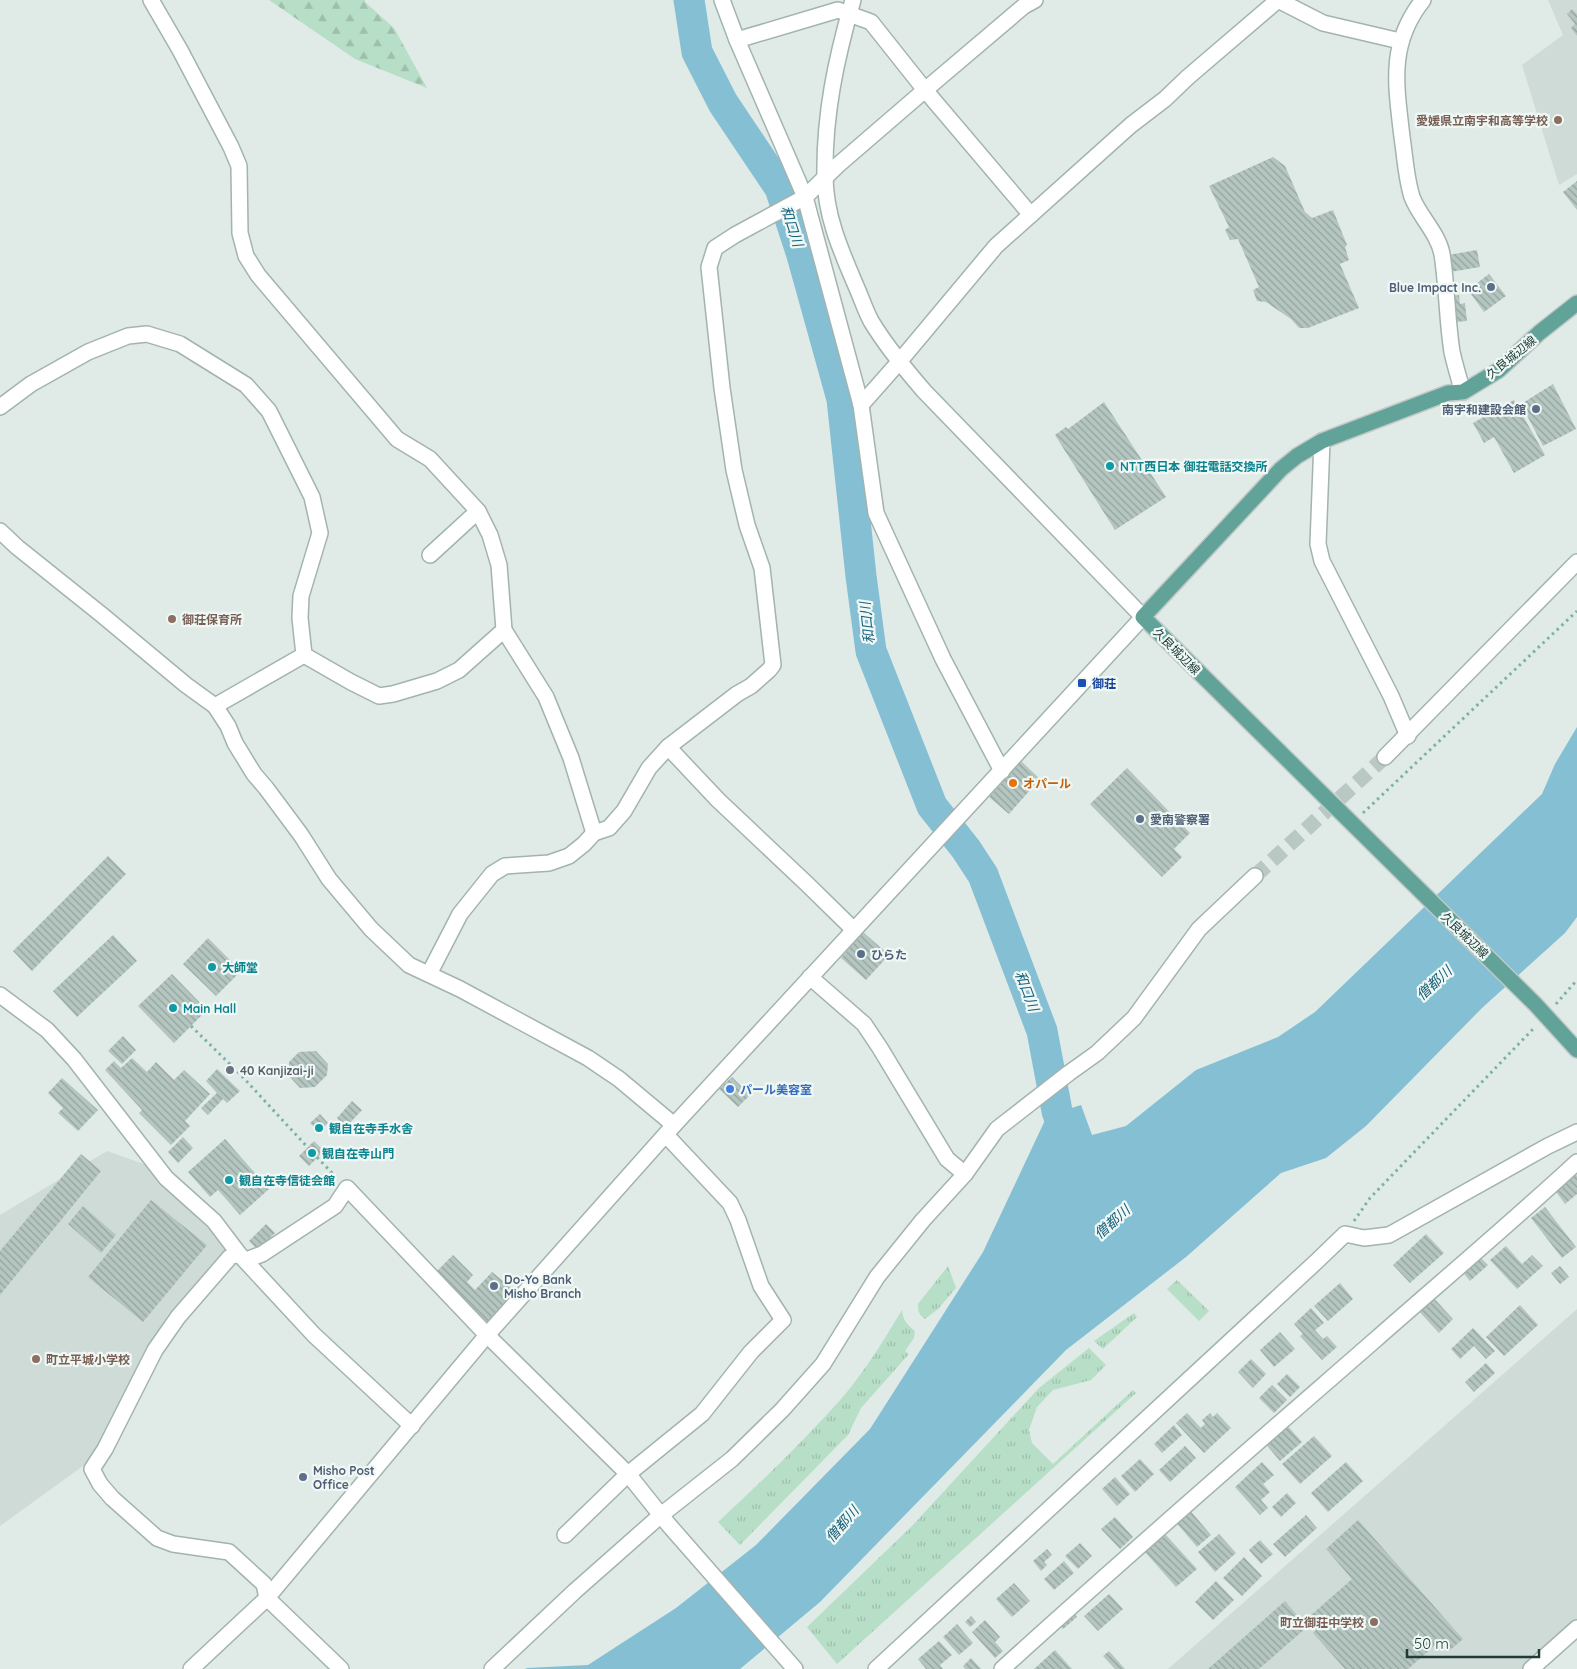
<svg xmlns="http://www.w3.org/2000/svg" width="1577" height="1669" font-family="Quicksand,'Noto Sans JP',sans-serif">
<defs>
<pattern id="grass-tufts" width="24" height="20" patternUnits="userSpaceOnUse" patternTransform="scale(1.25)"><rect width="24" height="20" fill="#b7dec6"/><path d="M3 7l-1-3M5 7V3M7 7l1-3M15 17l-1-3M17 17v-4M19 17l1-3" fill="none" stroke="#9dbfab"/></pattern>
<pattern id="forest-firs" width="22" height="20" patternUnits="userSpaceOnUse" patternTransform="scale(1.25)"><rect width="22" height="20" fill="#b7dec6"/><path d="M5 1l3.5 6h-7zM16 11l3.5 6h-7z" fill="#9dbfab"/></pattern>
<pattern id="building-back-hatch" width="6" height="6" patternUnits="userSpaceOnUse" patternTransform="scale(1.25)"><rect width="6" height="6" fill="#b5c6c1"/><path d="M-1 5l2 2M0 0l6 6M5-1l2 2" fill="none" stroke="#93a29e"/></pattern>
</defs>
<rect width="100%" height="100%" fill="#e0ebe7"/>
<g fill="#cedbd7">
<polygon points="1548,0 1577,0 1577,174 1559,185 1522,65 1563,35"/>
<polygon points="107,1151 144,1164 225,1245 224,1255 167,1316 90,1461 0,1526 0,1215"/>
<polygon points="1577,1309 1577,1625 1526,1669 1168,1669"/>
</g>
<g fill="url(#grass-tufts)">
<path d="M948 1266 956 1288 938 1309 925 1319C919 1315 918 1312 918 1304Z"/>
<polygon points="1177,1280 1209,1311 1199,1321 1167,1289"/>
<path d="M902 1310C903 1320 907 1325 915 1331L914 1338 905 1351 909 1354 861 1408 848 1435 740 1545 718 1522C761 1482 803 1442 842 1398 865 1371 884 1340 902 1310Z"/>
<polygon points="1134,1313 1137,1317 1103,1349 1094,1341"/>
<polygon points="1089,1348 1106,1365 1091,1380 1053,1390 1037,1407 1029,1430 1032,1443 1053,1464 1133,1390 1136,1393 837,1664 807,1627 912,1526 1039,1388"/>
</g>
<polygon fill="url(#forest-firs)" points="269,0 365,0 365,2 394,28 427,88 355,59"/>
<polygon fill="#84bfd4" points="1577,727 1577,917 1565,933 1482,1008 1366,1126 1326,1158 1281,1173 1186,1257 1066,1350 820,1602 740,1669 525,1669 527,1668 588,1665 676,1608 756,1545 870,1429 983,1252 1047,1116 1081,1105 1092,1135 1126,1126 1196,1070 1278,1037 1315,1012 1542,794 1555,764"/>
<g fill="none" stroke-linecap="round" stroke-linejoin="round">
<polyline stroke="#84bfd4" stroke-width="31" points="689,0 697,52 723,103 780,188 802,255 842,399 861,576 871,651 932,806 966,849 983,875 1042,1031 1057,1111 1072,1153"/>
</g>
<g fill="url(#building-back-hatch)">
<polygon points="1572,9 1577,14 1577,36 1571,28 1575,24 1567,14"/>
<polygon points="1273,157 1285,166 1305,212 1312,218 1333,210 1347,245 1345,247 1349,260 1340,264 1359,308 1308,328 1299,328 1291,319 1266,302 1257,301 1253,290 1259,287 1238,239 1230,240 1225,230 1229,227 1209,186"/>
<polygon points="1577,181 1577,210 1563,192"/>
<polygon points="1477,250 1480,267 1450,272 1448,255"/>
<polygon points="1489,274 1506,296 1484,312 1468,290"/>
<polygon points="1459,295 1460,304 1465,303 1467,321 1455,322 1453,296"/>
<polygon points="1553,384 1576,429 1543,446 1521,404"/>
<polygon points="1514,400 1545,455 1514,473 1494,437 1484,443 1473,423"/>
<polygon points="1104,402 1166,497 1115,530 1055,435 1066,427 1068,429"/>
<polygon points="1021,761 1040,779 1009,814 989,797"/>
<polygon points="1127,768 1190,833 1174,849 1182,857 1162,877 1090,804"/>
<polygon points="108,856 126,874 32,971 13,951"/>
<polygon points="863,932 889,955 866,980 841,958"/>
<polygon points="113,935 137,961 77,1017 53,991"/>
<polygon points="208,938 241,971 216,996 183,964"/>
<polygon points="172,974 207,1010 174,1043 138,1006"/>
<polygon points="123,1036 136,1050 122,1064 108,1051"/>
<polygon points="316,1051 328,1064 327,1075 315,1087 300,1088 289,1076 289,1062 299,1052"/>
<polygon points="132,1058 147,1072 156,1062 174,1080 184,1070 210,1094 185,1121 190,1126 171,1145 139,1113 142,1110 105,1070 114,1061 121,1068"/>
<polygon points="217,1069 240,1091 227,1103 223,1099 208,1115 201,1108 217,1093 206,1081"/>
<polygon points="732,1077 750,1095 738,1107 719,1089"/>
<polygon points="62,1078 98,1110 78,1131 58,1113 63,1108 48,1093"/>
<polygon points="352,1101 362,1110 346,1127 337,1118"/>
<polygon points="320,1114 328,1123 319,1132 310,1123"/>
<polygon points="183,1137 193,1148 178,1163 168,1152"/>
<polygon points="225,1139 269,1189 240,1215 218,1190 210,1197 188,1172"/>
<polygon points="314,1141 324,1151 309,1166 299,1156"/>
<polygon points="81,1154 101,1171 0,1295 0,1251"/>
<polygon points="1574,1172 1577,1176 1577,1194 1565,1204 1554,1189"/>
<polygon points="151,1200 207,1245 143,1322 88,1277"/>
<polygon points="83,1206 116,1235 101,1253 68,1224"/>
<polygon points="1545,1207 1576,1247 1562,1258 1531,1218"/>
<polygon points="266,1224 275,1233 258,1250 249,1241"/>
<polygon points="1426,1234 1444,1253 1410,1283 1393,1265"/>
<polygon points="1506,1246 1522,1264 1532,1255 1543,1266 1517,1289 1490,1260"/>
<polygon points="1477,1254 1488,1265 1470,1281 1460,1269"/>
<polygon points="453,1255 473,1275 467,1282 475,1290 492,1272 515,1291 487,1322 454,1294 436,1272"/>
<polygon points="1560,1266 1569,1277 1560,1284 1551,1273"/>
<polygon points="1340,1283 1353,1299 1328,1321 1314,1306"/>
<polygon points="1431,1295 1453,1319 1439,1333 1416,1308"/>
<polygon points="1520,1305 1538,1325 1504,1356 1486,1337"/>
<polygon points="1311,1308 1324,1323 1315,1330 1323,1339 1327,1336 1337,1347 1322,1360 1300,1336 1303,1334 1294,1324"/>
<polygon points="1473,1328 1495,1351 1486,1359 1474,1346 1460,1359 1451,1349"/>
<polygon points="1280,1332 1295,1349 1274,1367 1260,1350"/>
<polygon points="1251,1359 1266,1374 1253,1388 1238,1372"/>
<polygon points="1486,1363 1495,1373 1474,1392 1465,1382"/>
<polygon points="1287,1374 1300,1387 1290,1397 1277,1384"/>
<polygon points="1272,1385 1287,1400 1274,1413 1259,1398"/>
<polygon points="1187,1413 1201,1428 1205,1424 1202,1420 1210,1413 1213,1417 1217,1413 1231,1428 1204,1453 1176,1423"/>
<polygon points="1285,1423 1302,1442 1280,1461 1264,1442"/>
<polygon points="1174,1425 1182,1435 1162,1453 1154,1444"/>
<polygon points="1314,1436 1332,1456 1300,1484 1282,1464"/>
<polygon points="1185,1446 1196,1458 1170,1482 1159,1470"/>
<polygon points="1140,1459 1154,1474 1135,1492 1121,1476"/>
<polygon points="1262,1462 1274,1475 1263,1484 1270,1492 1261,1500 1268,1508 1260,1515 1235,1487"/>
<polygon points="1346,1462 1363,1481 1328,1512 1311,1493"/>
<polygon points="1115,1477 1130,1494 1117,1506 1102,1489"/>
<polygon points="1287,1493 1296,1503 1281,1517 1272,1507"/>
<polygon points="1188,1508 1211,1535 1197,1547 1174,1520"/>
<polygon points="1306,1515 1317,1528 1285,1557 1273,1544"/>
<polygon points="1115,1517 1133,1537 1120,1549 1101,1529"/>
<polygon points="1358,1520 1463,1639 1450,1650 1441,1640 1408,1669 1345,1669 1313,1633 1319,1627 1310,1616 1352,1579 1326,1549"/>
<polygon points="1165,1534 1197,1569 1176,1587 1145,1552"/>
<polygon points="1219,1534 1236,1553 1215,1572 1198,1552"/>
<polygon points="1260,1540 1273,1554 1261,1564 1249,1550"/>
<polygon points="1080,1543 1092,1556 1078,1569 1065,1556"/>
<polygon points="1047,1549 1052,1555 1044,1562 1047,1565 1041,1571 1033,1561"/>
<polygon points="1244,1557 1262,1576 1242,1596 1223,1578"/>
<polygon points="1064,1561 1074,1573 1054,1590 1044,1579"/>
<polygon points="1216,1581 1234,1600 1213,1620 1195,1602"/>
<polygon points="1014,1583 1030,1601 1012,1617 996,1599"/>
<polygon points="1109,1594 1123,1609 1098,1631 1084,1616"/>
<polygon points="1285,1601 1307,1627 1259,1669 1208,1669"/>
<polygon points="1073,1612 1077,1617 1063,1629 1058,1624"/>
<polygon points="971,1616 976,1622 970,1627 965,1622"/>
<polygon points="985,1620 1000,1637 995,1642 1003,1651 995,1658 972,1632"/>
<polygon points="957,1624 973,1643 959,1655 943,1637"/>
<polygon points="939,1641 952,1655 940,1665 943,1669 926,1669 918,1659"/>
<polygon points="1055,1650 1072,1669 1034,1669"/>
<polygon points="1109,1651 1125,1669 1115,1669 1103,1656"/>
<polygon points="971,1658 981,1669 965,1669 963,1666"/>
</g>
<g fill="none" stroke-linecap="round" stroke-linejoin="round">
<polyline stroke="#bac8c4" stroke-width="15" stroke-dasharray="15 8" stroke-linecap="butt" points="1255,876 1385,757"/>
<defs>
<g id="minor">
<polyline points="151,0 180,50 231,147 239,166 240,233 246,256 258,275 397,439 430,459 478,511 430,555"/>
<polyline points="722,0 737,40 805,197 861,405 876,513 943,659 1002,771"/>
<polyline points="1278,0 1323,23 1400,41"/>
<path d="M1423 0C1388 44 1396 85 1402 137 1405 157 1406 178 1412 197 1419 216 1438 233 1442 254 1447 286 1447 320 1452 352 1455 365 1459 379 1463 392"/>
<polyline points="737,40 838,10 871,22 925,90 1031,215"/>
<polyline points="861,405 899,362 996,246 1131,125 1165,99 1188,77 1278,0"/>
<polyline points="0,407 31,384 88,352 128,336 147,334 180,344 246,385 269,411 312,497 320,533 301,596 300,618 304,655"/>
<polyline points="1322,441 1318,544 1322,561 1391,696 1408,736"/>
<polyline points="478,511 490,535 499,565 504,630 546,697 571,758 594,833"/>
<polyline points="0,531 17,547 102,615 186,685 215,706 228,726 235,743 254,774 266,788 301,835 329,879 371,929 409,965 460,989 588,1058 619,1079 674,1125"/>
<polyline points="304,655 351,682 379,696 393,694 437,681 459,670 504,630"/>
<polyline points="215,706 304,655"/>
<polyline points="668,747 718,800 807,884 854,930"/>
<polyline points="1385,757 1577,562"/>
<polyline points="429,974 460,914 492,874 505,866 549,863 569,856 584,844 594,833 609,828 624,811 649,768 668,747 737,694 751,686 769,670 773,665 762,568 747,525 734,470 722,388 709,267 715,248 735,235 805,197 838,165 925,90 1024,6 1035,0"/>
<polyline points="810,977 864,1024 880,1048 947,1159 965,1174"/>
<polyline points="0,995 47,1030 74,1059 166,1178 214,1221 239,1254 314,1335 412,1426"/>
<polyline points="239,1254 230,1257 178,1317 155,1350 105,1449 92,1469 100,1484 112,1498 157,1538 173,1544 229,1552 264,1584 267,1598 341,1669"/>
<polyline points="246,1260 262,1254 335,1206 347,1188 487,1335 628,1474 668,1524 795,1669"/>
<polyline points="565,1535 628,1474 702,1414 751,1352 783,1320 761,1286 738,1220 730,1203 666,1135"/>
<path d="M191 1669 267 1598 487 1335 674 1125 1143 617 924 391C905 369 886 346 871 321 865 310 861 297 856 286 841 251 825 215 825 176 824 115 836 59 853 0"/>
<polyline points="492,1669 575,1591 661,1515 732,1459 782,1410 823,1364 877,1277 923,1220 965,1174 997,1129 1069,1073 1097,1053 1134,1018 1199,929 1255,876"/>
<polyline points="876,1669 1317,1261 1345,1234 1364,1238 1389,1235 1548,1146 1577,1132"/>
<path d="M1002 1669C1124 1558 1250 1449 1375 1340 1442 1281 1511 1223 1577 1162"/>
<polyline points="1531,1669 1577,1628"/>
</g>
<polyline id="major" points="1577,303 1539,333 1499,370 1463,392 1448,393 1322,441 1297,456 1281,469 1143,617 1536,1005 1577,1050"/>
</defs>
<use href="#minor" stroke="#a3b3af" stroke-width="18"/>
<use href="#major" stroke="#c1c8c7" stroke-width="18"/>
<g stroke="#7eb1a6" stroke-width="3" stroke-dasharray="2.5 4" stroke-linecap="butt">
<polyline points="1363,813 1577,611"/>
<polyline points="1556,1004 1577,980"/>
<polyline points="191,1026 239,1073 311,1151 336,1177"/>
<polyline points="1354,1221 1370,1198 1535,1027"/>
</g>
<use href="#minor" stroke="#fff" stroke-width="15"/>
<use href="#major" stroke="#62a399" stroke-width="15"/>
</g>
<g fill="#8d6e63" stroke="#f0f8f5" stroke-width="2">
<circle cx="1558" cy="120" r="5"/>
<circle cx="172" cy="619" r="5"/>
<circle cx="36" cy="1359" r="5"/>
<circle cx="1374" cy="1622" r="5"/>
</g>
<g fill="#5c6f8a" stroke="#f0f8f5" stroke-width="2">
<circle cx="1491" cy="287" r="5"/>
<circle cx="1536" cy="409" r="5"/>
<circle cx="1140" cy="819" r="5"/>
<circle cx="861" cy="954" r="5"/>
<circle cx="494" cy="1286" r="5"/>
<circle cx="303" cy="1477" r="5"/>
</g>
<g fill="#0f9aa8" stroke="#f0f8f5" stroke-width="2">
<circle cx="1110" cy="466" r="5"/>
<circle cx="212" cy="967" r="5"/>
<circle cx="173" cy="1008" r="5"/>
<circle cx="319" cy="1128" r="5"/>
<circle cx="312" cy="1153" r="5"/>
<circle cx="229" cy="1180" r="5"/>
</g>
<rect fill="#1a4fb4" stroke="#f0f8f5" stroke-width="2" x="1077" y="678" width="10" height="10" rx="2.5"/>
<circle fill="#e8710a" stroke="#f0f8f5" stroke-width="2" cx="1013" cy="783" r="5"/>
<circle fill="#6b7280" stroke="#f0f8f5" stroke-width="2" cx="230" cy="1070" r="5"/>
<circle fill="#3f7fe0" stroke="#f0f8f5" stroke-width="2" cx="730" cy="1089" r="5"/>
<g text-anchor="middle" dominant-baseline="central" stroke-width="4.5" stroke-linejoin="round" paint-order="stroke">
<g font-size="12" font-weight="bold" fill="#785e54" stroke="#f0f8f5" text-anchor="end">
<text x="1548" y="120">愛媛県立南宇和高等学校</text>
<text x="182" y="619" text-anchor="start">御荘保育所</text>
<text x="46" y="1359" text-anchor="start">町立平城小学校</text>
<text x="1364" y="1622">町立御荘中学校</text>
</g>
<g font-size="12" font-weight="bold" fill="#4e5e75" stroke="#f0f8f5" text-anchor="start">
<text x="1481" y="287" text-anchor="end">Blue Impact Inc.</text>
<text x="1526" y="409" text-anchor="end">南宇和建設会館</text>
<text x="1150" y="819">愛南警察署</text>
<text x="871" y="954">ひらた</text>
<text x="504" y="1279">Do-Yo Bank<tspan x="504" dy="14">Misho Branch</tspan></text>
<text x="313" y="1470">Misho Post<tspan x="313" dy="14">Office</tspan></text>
</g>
<g font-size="12" fill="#203c38" stroke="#f0f8f5">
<text transform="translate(1511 357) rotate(-39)">久良城辺線</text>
<text transform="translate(1177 651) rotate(45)">久良城辺線</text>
<text transform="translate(1465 935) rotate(44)">久良城辺線</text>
</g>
<g font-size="12" font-weight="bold" fill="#0d838f" stroke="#f0f8f5" text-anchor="start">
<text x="1120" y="466">NTT西日本 御荘電話交換所</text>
<text x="222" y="967">大師堂</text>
<text x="183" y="1008">Main Hall</text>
<text x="329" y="1128">観自在寺手水舎</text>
<text x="322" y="1153">観自在寺山門</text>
<text x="239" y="1180">観自在寺信徒会館</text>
</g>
<g font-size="12" font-weight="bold" fill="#164399" stroke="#f0f8f5" text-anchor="start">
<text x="1092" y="683">御荘</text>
</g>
<g font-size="12" font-weight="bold" fill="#c56008" stroke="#f0f8f5" text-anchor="start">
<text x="1023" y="783">オパール</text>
</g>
<g font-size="12" font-weight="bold" fill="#5b616d" stroke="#f0f8f5" text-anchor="start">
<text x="240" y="1070">40 Kanjizai-ji</text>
</g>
<g font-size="12" font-weight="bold" fill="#366cbe" stroke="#f0f8f5" text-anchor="start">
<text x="740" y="1089">パール美容室</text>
</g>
<g font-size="14" font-style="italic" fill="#17607b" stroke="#f0f8f5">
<text transform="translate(792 226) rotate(72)">和口川</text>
<text transform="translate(867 623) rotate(-96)">和口川</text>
<text transform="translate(1434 983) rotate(-43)">僧都川</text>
<text transform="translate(1027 991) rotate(69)">和口川</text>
<text transform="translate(1112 1222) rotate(-42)">僧都川</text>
<text transform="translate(842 1524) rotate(-49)">僧都川</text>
</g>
</g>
<path d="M1407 1649v8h132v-8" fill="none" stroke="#203c38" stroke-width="2.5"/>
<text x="1414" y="1649" font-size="15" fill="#203c38" stroke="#f0f8f5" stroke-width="4" paint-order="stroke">50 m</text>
</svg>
